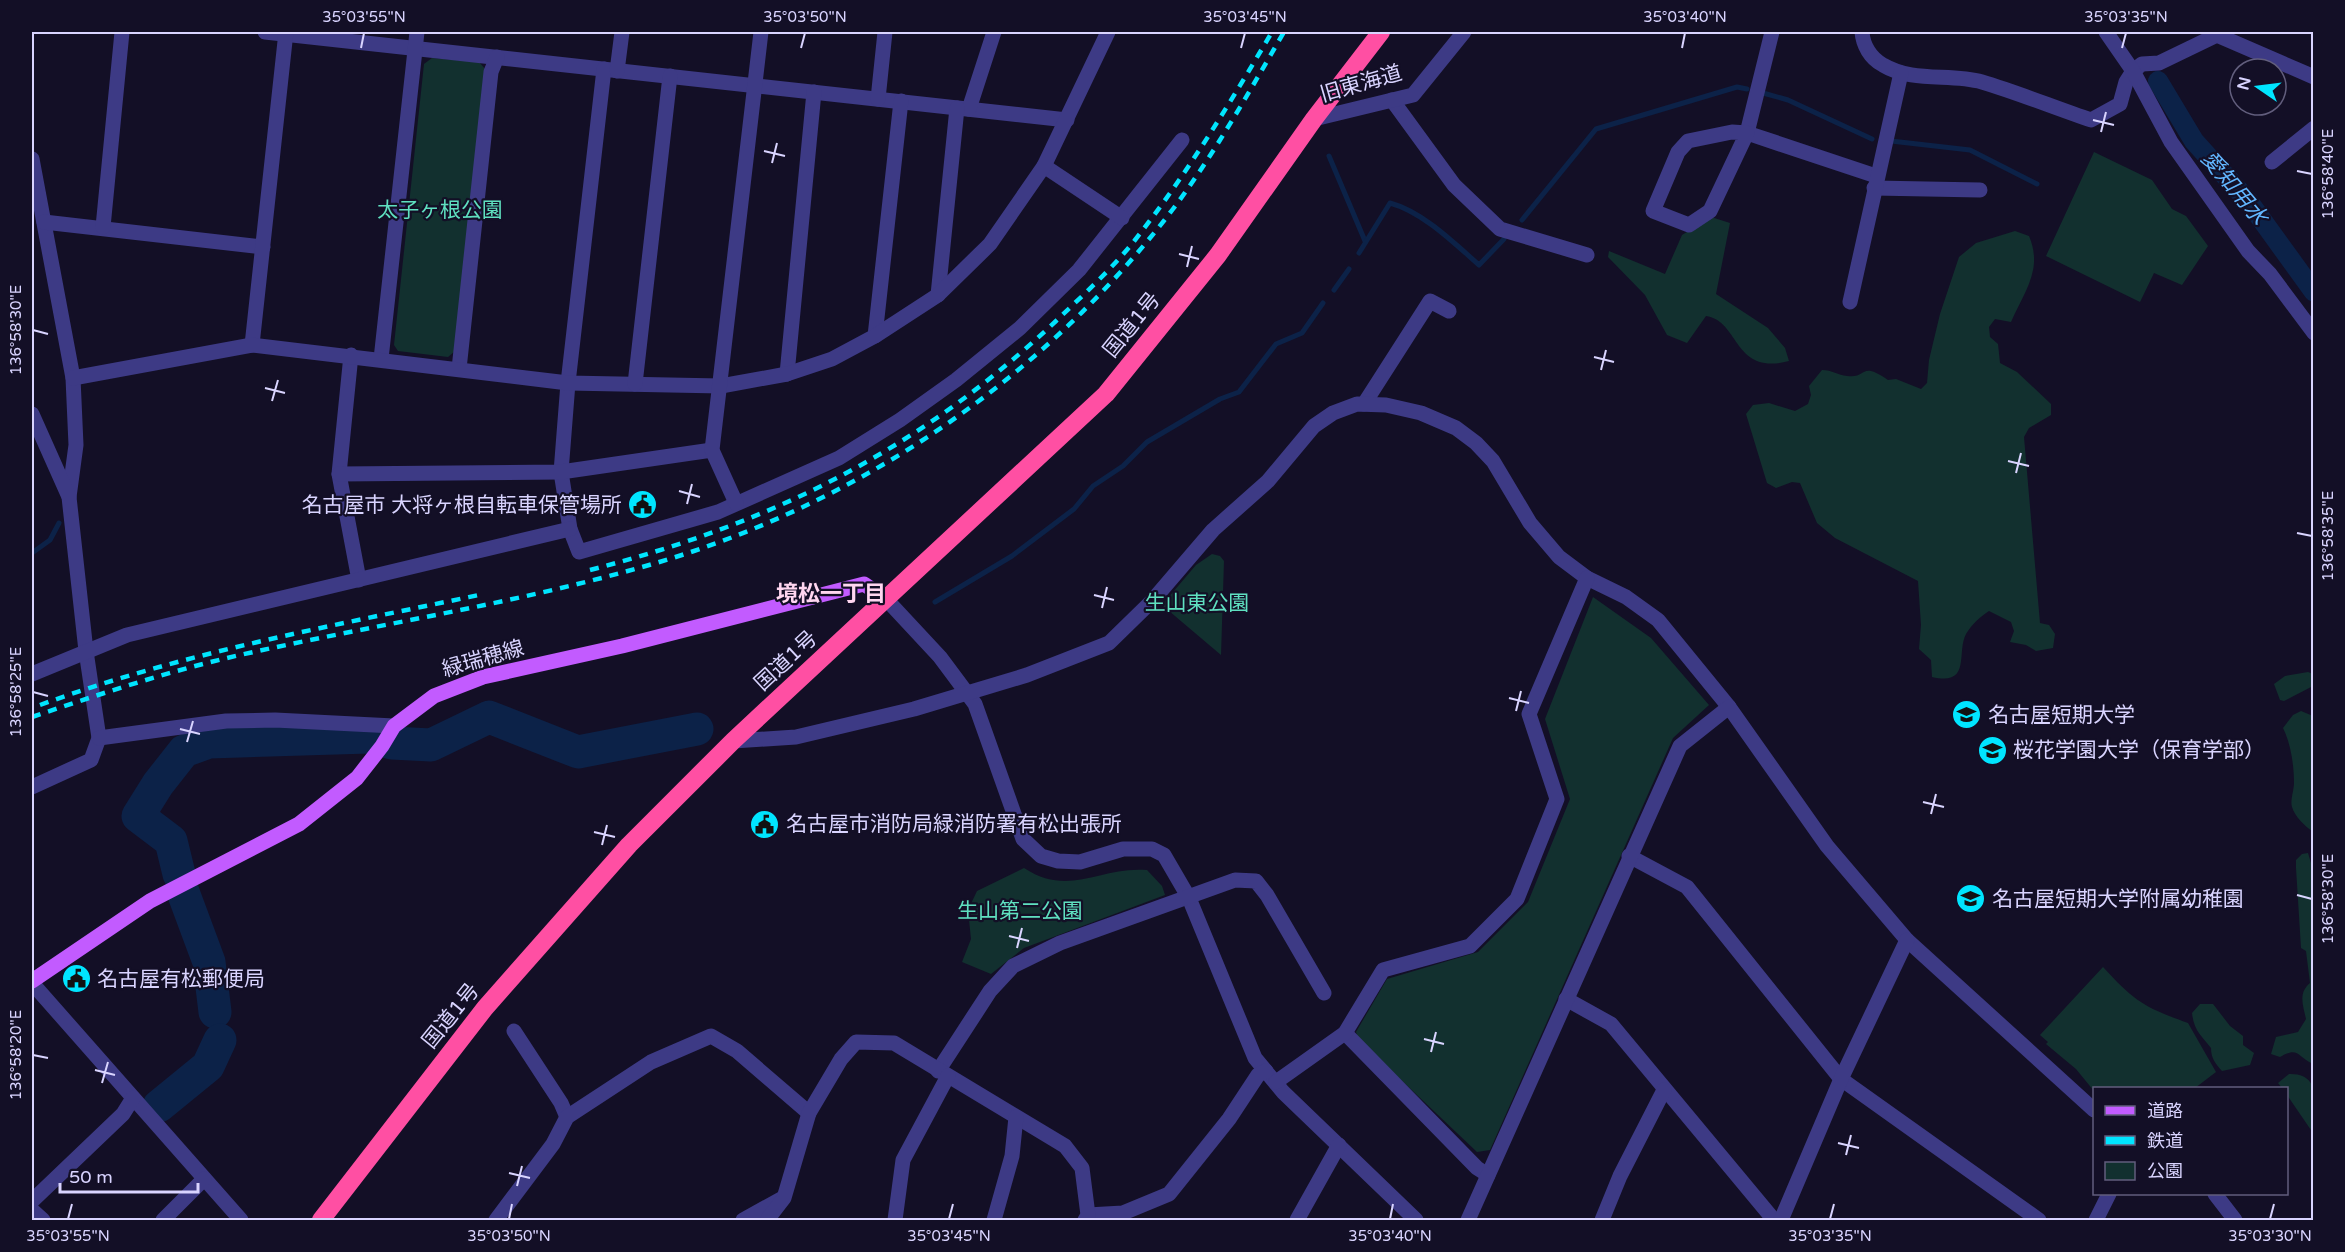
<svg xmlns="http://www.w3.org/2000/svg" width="2345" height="1252" font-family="'Varela Round','Noto Sans JP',sans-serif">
<rect width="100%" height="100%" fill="#130f26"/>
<g fill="#12302f">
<polygon points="432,58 479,62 486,70 455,351 448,357 398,351 394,345 424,64"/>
<polygon points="2094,152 2152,180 2172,209 2186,216 2208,246 2182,285 2154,273 2140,302 2046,256"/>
<path d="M1711 217 1730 223 1716 294 1768 328 1785 348 1789 361C1733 376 1740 321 1706 316L1687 343 1667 335 1645 295 1608 257 1609 251 1665 274 1682 235Z"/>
<path d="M2015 231 2029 236C2043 269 2025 291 2011 322L1995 319 1989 327 1990 337 1998 344 2000 363 2017 372 2051 404V415L2029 428 2024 437 2040 623 2049 625 2055 634 2053 648 2036 651 2026 645 2010 642 2014 631 2011 622 1989 611C1980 617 1972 624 1966 634 1956 653 1972 686 1932 677L1931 660 1919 649 1921 625 1918 581 1835 538 1817 523 1800 483 1792 482 1776 488 1767 483 1746 414 1753 405 1769 403 1795 411 1808 404 1811 395 1809 386 1822 370C1832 370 1838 375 1847 376 1868 379 1859 360 1888 380L1896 379 1921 389 1927 383 1929 360 1940 314 1959 257 1976 243Z"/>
<polygon points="1212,554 1220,556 1224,561 1221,655 1162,605 1196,565"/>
<polygon points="1593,597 1651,638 1709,705 1673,738 1490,1150 1477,1152 1359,1040 1356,1032 1387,979 1478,952 1528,902 1570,799 1545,719"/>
<polygon points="2308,672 2313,674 2313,686 2284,701 2280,700 2274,684 2285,676"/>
<path d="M2301 711 2313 716V832C2305 826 2295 817 2292 807 2290 801 2294 790 2294 783 2294 766 2291 744 2283 728L2293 715Z"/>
<path d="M2308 853 2314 873 2313 1064C2297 1056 2298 1046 2280 1057L2271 1054 2276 1037 2298 1032 2306 1019C2303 1005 2298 993 2310 983L2306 951 2301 948 2296 868V860L2302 854Z"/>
<path d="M1024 868C1070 898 1099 866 1147 870L1162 886 1165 895 1024 948 991 974 962 962 971 939 968 910 977 891Z"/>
<path d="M2103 967C2135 1002 2144 1007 2188 1023L2216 1072 2195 1088H2094V1091L2076 1069 2046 1044 2048 1042 2040 1035Z"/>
<path d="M2200 1004H2213L2230 1026 2243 1036V1045L2254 1053 2250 1065 2222 1071C2216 1064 2211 1059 2211 1048 2201 1035 2194 1031 2192 1013Z"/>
<path d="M2289 1074C2324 1073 2314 1108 2313 1133L2287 1095 2286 1088H2282L2278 1083Z"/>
</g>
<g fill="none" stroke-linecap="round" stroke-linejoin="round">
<g stroke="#0c2248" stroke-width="5">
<polyline points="1763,93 1788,100 1872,139"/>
<polyline points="1891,141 1970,150 2037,184"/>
<polyline points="1329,156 1365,241"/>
<polyline points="1522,220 1596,129 1737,87 1747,89"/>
<path d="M1359 253 1390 203C1423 212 1454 243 1479 265L1504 239"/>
<polyline points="1334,290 1349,269"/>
<polyline points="32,553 50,540 59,523"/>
<polyline points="935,602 1012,556 1074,509 1093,486 1123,466 1147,442 1220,399 1239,392 1276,344 1302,333 1323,303"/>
</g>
<polyline stroke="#0c2248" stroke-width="20" points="2158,81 2194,141 2249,202 2314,292"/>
<g stroke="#0c2248" stroke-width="33">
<polyline points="179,874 171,841 138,816 158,784 184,751 209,742 369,737 392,743 431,745 489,717 578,752 697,729"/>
<polyline points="183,892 209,962 215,1012"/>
<polyline points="159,1106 208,1066 220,1040"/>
</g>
<g stroke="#3d3a85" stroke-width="15">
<polyline points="265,32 1067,120"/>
<polyline points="1772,32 1747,133 1876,176"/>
<path d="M1862 32C1863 45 1870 58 1883 65 1913 83 1950 73 1982 82 2019 93 2055 108 2091 120L2120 104 2126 82 2133 71 2142 64 2159 63 2217 35"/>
<polyline points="2106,32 2133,71 2171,142 2248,251 2270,274 2314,333"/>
<polyline points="2210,32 2314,77"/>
<polyline points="604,69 568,383 561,472 570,529 579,552 718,512 839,458 900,420 956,380 1020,328 1079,270 1182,140"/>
<polyline points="617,71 622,32"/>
<polyline points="878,99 885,32"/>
<polyline points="1392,100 1454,185 1500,229 1587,255"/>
<polyline points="969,109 994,32"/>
<polyline points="1314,119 1413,95 1464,32"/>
<polygon points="1732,132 1747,133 1710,211 1689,225 1653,211 1678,152 1688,141"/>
<polyline points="32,159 73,378 76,445 69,497"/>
<polyline points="2272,162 2314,128"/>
<polyline points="1044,166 1122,218"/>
<polyline points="1874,188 1980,190"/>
<polyline points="44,222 263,247"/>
<polyline points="103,227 122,32"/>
<polyline points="938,295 957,108"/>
<polyline points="1850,302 1901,73"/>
<polyline points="875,336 901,101"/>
<polyline points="252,345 286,32"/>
<polyline points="351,355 339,474 359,580"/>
<polyline points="381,359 417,32"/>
<polyline points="459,369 491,72 497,57"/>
<polyline points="787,374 814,92"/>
<polyline points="73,378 252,345 568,383 721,386 787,374 832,359 875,336 938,295 990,244 1044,166 1108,32"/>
<polyline points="635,384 670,76"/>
<polyline points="1364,404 1430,301 1449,311"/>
<polyline points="32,414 69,497 86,651 99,738 91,760 32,787"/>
<polyline points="339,474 561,472 712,450"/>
<polyline points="736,503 712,450 761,32"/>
<polyline points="886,599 940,657 975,704 1023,839 1041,856 1058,861 1080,862 1123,849 1152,849 1164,855 1189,898 1255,1058 1283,1092 1416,1220"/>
<polyline points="32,674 127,635 570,529"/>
<polyline points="99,738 226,721 275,720 394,726"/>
<polyline points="733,741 796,737 914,709 1027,675 1109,643 1153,600 1213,530 1268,481 1314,426 1333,413 1357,404 1386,405 1421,413 1456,428 1476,443 1493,461 1530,523 1559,557 1587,578 1626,597 1658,620 1729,707"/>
<polyline points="1629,856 1687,887 1841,1079 2039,1220"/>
<polyline points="32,983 241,1220"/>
<polyline points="1566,999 1611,1024 1774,1220"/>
<polyline points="514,1031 561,1103 567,1117"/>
<polyline points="1345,1033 1477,1168 1488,1175"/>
<polyline points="938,1071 990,991 1013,966 1060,943 1235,880 1256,881 1267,895 1324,993"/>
<polyline points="1276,1082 1345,1033 1383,970 1470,946 1517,899 1557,799 1529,714 1587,578"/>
<polyline points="2215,1194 2235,1220"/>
<polyline points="32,1201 123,1114 133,1098"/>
<polyline points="32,1210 43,1220"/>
<polyline points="1088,1215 1123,1213 1169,1194 1229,1119 1258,1075 1266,1071"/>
<polyline points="163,1220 204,1179"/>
<polyline points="496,1220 553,1144 567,1117 651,1062 711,1036 737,1051 809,1113"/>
<polyline points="743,1220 781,1199"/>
<polyline points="767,1220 784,1198 809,1113 841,1059 856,1042 894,1043 1065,1146 1082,1168 1088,1215 1085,1220"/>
<polyline points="895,1220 903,1160 948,1076"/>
<polyline points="994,1220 1012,1156 1016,1117"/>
<polyline points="1297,1220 1339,1145"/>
<polyline points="1468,1220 1680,746 1729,707 1827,846 1907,940 2094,1110"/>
<polyline points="1602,1220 1620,1176 1664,1090"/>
<polyline points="1781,1220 1841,1079 1907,940"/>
<polyline points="2096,1220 2109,1194"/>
</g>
<polyline stroke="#c25bff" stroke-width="15" points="32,981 150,901 299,824 357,778 382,746 394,726 434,696 483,677 622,646 864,584 886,599"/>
<polyline stroke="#ff4fa3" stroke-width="18" points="321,1220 485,1008 629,845 733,741 1106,394 1218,255 1314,119 1381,32"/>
<g stroke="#00e5ff" stroke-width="4.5" stroke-dasharray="9 8" stroke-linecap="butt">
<path d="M590 570C772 523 918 451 1056 321 1083 295 1112 269 1135 240 1187 174 1230 103 1272 32"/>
<path d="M40 705C182 653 331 626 479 595"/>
<path d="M32 717C100 694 169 671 240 655 378 624 520 603 656 563 860 503 1044 378 1173 209 1215 153 1249 92 1284 32"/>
</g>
</g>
<path fill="none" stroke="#d9d4ff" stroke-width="2" d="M361 48 364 33M801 48 805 33M1241 48 1245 33M1682 48 1685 33M2122 48 2126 33M2093 120 2114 125M2101 132 2106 112M764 151 785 156M772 163 777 143M2297 171 2312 174M1179 254 1199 259M1187 267 1192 246M33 330 48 334M1594 357 1614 362M1601 370 1606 350M265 388 285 393M272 401 278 380M2008 461 2029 466M2016 473 2021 453M679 491 700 497M687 504 692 484M2297 533 2312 536M1094 595 1114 600M1102 608 1107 587M33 692 48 696M1509 698 1529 703M1516 711 1521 691M180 729 200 734M187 742 193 721M1923 802 1944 807M1931 814 1936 794M594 832 615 837M602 845 607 825M2297 895 2312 899M1009 936 1029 941M1017 948 1022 928M1424 1039 1444 1044M1431 1052 1436 1032M33 1055 48 1058M95 1070 115 1075M102 1083 108 1062M1838 1143 1859 1148M1846 1155 1851 1135M509 1173 530 1178M517 1186 522 1166M68 1219 72 1204M509 1219 512 1204M949 1219 953 1204M1390 1219 1393 1204M1830 1219 1834 1204M2270 1219 2274 1204"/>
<defs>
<symbol id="civic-disc" viewBox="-11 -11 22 22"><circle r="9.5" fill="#00e5ff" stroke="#130f26"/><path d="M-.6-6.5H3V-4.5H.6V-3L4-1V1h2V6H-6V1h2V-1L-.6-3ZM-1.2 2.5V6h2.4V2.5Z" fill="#111"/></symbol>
<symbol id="university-disc" viewBox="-11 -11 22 22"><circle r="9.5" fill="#00e5ff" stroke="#130f26"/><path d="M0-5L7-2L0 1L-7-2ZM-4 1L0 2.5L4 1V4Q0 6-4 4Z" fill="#111"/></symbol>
<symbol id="school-disc" viewBox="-11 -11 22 22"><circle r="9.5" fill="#00e5ff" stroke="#130f26"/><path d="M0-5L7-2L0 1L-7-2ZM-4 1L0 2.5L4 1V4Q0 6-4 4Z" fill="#111"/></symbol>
</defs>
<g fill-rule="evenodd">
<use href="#civic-disc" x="626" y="488" width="33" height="33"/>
<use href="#university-disc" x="1950" y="698" width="33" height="33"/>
<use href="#university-disc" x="1976" y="734" width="33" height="33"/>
<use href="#civic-disc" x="748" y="808" width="33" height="33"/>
<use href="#school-disc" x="1954" y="882" width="33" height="33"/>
<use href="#civic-disc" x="60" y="962" width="33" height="33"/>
</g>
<g text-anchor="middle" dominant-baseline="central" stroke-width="4.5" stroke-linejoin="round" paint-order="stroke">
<g font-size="21" fill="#d9d4ff" stroke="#130f26">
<text transform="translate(1361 84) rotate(-16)">旧東海道</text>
<text transform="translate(1132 325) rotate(-51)">国道1号</text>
<text transform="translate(483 659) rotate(-16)">緑瑞穂線</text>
<text transform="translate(786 661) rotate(-43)">国道1号</text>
<text transform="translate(451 1016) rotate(-51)">国道1号</text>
</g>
<g font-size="21" fill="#5fe0c0" stroke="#130f26">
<text x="440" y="210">太子ヶ根公園</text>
<text x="1197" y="603">生山東公園</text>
<text x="1020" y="911">生山第二公園</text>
</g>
<g font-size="21" fill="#d9d4ff" stroke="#130f26" text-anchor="start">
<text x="622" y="505" text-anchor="end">名古屋市 大将ヶ根自転車保管場所</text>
<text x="1988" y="715">名古屋短期大学</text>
<text x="2013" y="750">桜花学園大学（保育学部）</text>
<text x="786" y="824">名古屋市消防局緑消防署有松出張所</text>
<text x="1992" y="899">名古屋短期大学附属幼稚園</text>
<text x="97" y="979">名古屋有松郵便局</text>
</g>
<g font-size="22" font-style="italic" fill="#62b6ff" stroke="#130f26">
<text transform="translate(2234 188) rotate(50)">愛知用水</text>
</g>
<g font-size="22" font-weight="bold" fill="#ffd6f0" stroke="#130f26">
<text x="831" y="594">境松一丁目</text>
</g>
</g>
<rect width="2345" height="1252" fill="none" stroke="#130f26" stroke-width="66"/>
<rect x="2093" y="1087" width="195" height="108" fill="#130f26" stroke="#625e7d" stroke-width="1.5"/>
<rect x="2105" y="1106" width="30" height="9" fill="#c25bff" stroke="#625e7d" stroke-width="1.5"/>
<text x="2147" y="1117" font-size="18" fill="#d9d4ff">道路</text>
<rect x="2105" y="1136" width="30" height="9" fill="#00e5ff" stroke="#625e7d" stroke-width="1.5"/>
<text x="2147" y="1147" font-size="18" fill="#d9d4ff">鉄道</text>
<rect x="2105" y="1162" width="30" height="18" fill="#12302f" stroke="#625e7d" stroke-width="1.5"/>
<text x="2147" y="1177" font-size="18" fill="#d9d4ff">公園</text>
<g transform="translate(2258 87) rotate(284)"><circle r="28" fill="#130f26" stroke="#625e7d" stroke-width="1.5"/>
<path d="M0-4.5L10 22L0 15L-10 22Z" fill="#00e5ff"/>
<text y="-9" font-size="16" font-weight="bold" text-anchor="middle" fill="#d9d4ff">N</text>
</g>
<path d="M60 1183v9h138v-9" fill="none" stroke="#d9d4ff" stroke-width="3"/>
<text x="69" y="1183" font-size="18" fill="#d9d4ff" stroke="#130f26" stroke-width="4.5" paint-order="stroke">50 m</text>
<rect x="33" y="33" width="2279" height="1186" fill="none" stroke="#d9d4ff" stroke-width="2"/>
<g font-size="15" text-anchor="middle" fill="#d9d4ff">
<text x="364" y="22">35°03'55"N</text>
<text x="805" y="22">35°03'50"N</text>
<text x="1245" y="22">35°03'45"N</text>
<text x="1685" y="22">35°03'40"N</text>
<text x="2126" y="22">35°03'35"N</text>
<text transform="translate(2328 174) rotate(-90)" y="5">136°58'40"E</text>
<text transform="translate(16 330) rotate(-90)" y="5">136°58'30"E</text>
<text transform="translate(2328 536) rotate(-90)" y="5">136°58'35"E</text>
<text transform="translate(16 692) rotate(-90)" y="5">136°58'25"E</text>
<text transform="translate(2328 899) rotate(-90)" y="5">136°58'30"E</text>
<text transform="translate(16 1055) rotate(-90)" y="5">136°58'20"E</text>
<text x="68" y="1241">35°03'55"N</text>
<text x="509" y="1241">35°03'50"N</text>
<text x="949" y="1241">35°03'45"N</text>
<text x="1390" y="1241">35°03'40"N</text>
<text x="1830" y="1241">35°03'35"N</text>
<text x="2270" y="1241">35°03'30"N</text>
</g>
</svg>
